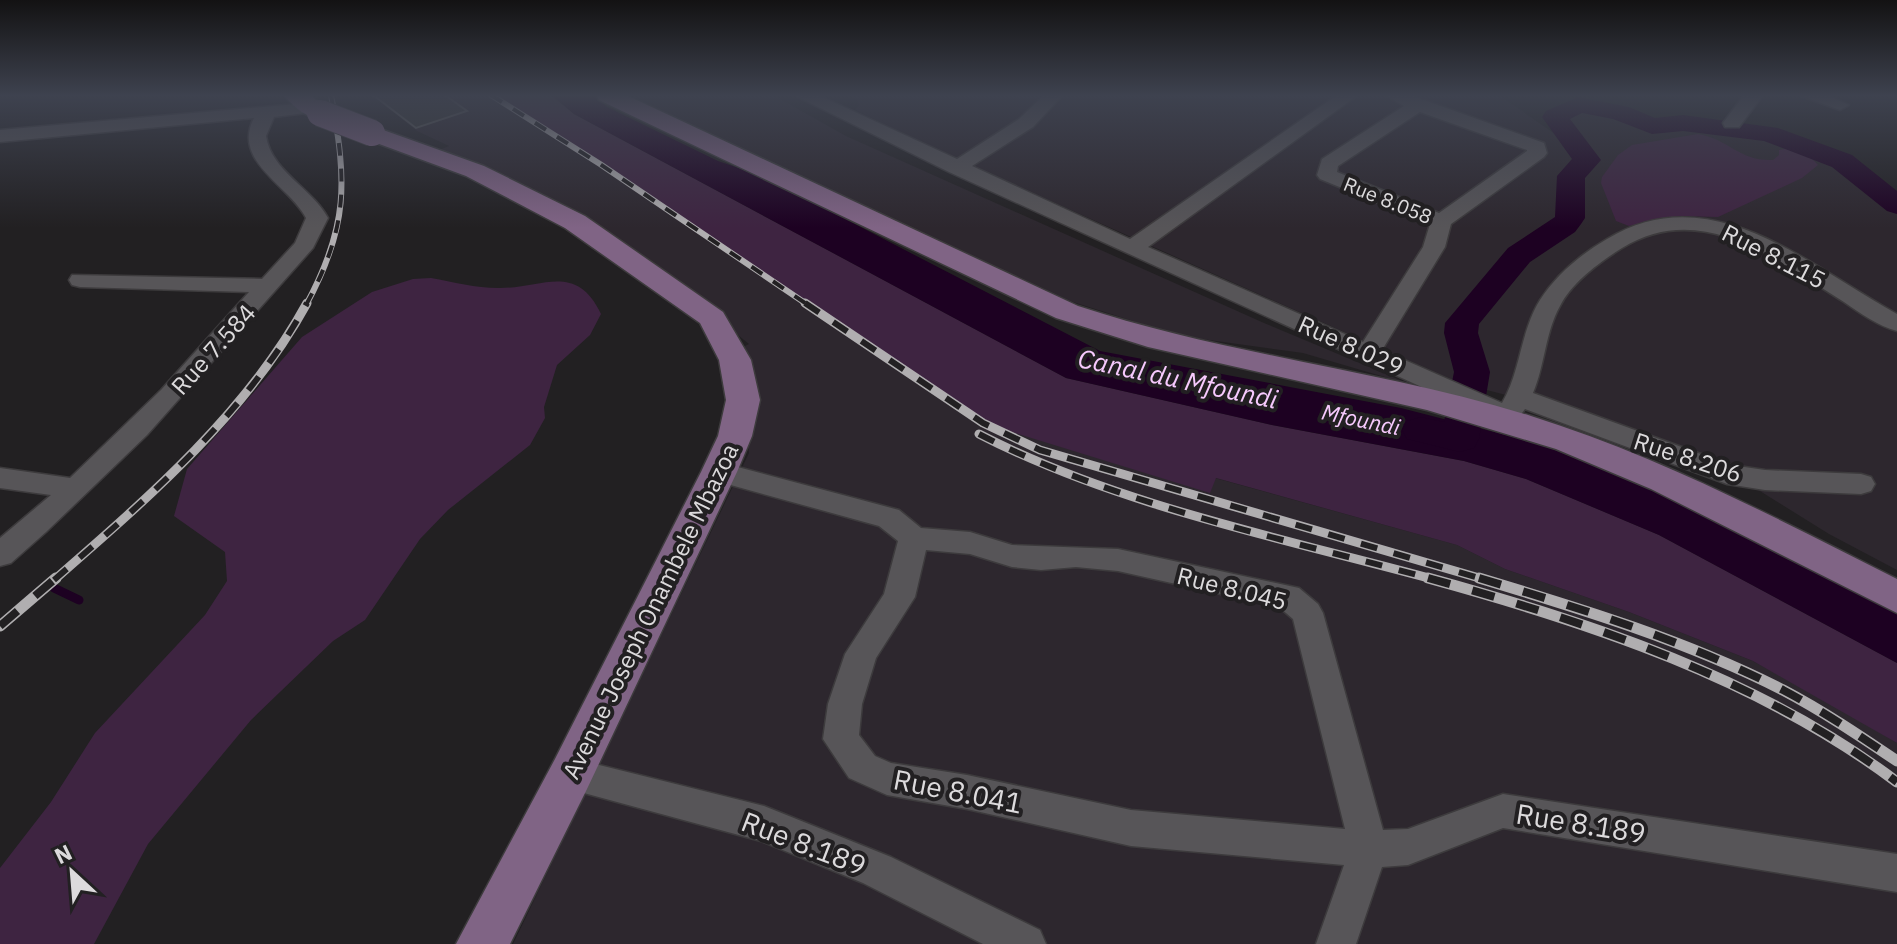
<svg xmlns="http://www.w3.org/2000/svg" width="1897" height="944" font-family="'IBM Plex Sans',sans-serif">
<rect width="100%" height="100%" fill="#222022"/>
<g fill="#2d272e">
<polygon points="372,95 491,95 600,164 931,390 1035,438 1209,492 1215,478 1457,545 1505,569 1629,612 1753,661 1848,713 1897,743 1897,944 513,944 749,453 737,350 749,344 618,238 612,234 599,234 439,150 449,146 417,131"/>
<polygon points="618,95 773,95 846,136 1264,323 1412,385 1303,353 1180,336 1054,296 778,165"/>
<polygon points="848,95 1499,95 1578,150 1555,117 1578,105 1620,113 1652,126 1683,123 1756,132 1827,154 1842,161 1897,205 1897,570 1829,534 1731,473 1578,414 1456,382 963,162 855,110 859,105 857,99"/>
</g>
<g fill="#3e2441">
<polygon points="491,95 551,95 574,114 1066,378 1272,425 1464,461 1526,479 1659,535 1897,663 1897,743 1753,661 1629,612 1505,569 1457,545 1216,478 1210,493 983,423 600,164"/>
<path d="M1698 134C1731 140 1738 161 1773 160L1779 155V150C1793 146 1809 154 1818 165L1802 178 1718 217 1682 216 1629 226 1616 221 1601 183 1602 177 1618 155 1632 145Z"/>
<path d="M431 278C453 282 476 288 498 288 541 289 576 261 601 314L590 335 557 365 544 407 545 418 530 445 448 510 420 539 365 620 333 641 251 720 148 844 94 944H0V868L51 802 95 733 205 615 227 581 225 552 174 516 187 469 302 337 372 292 413 279Z"/>
</g>
<polygon fill="#1d0122" points="551,95 593,95 607,107 718,161 762,176 1100,351 1401,408 1537,443 1660,492 1897,614 1897,663 1659,535 1526,479 1464,461 1272,425 1066,378 574,114"/>
<g fill="none" stroke-linecap="round" stroke-linejoin="round">
<polyline stroke="#1d0122" stroke-width="9" points="54,588 79,600"/>
<polygon fill="#1d0122" fill-rule="evenodd" points="1578,97 1629,107 1655,118 1683,115 1778,128 1852,155 1897,191 1897,214 1887,211 1832,167 1764,141 1683,131 1652,134 1613,119 1582,113 1570,119 1601,160 1585,178 1585,218 1581,224 1575,232 1530,262 1479,324 1478,333 1490,372 1479,439 1474,448 1460,452 1407,439 1402,430 1407,421 1421,417 1444,422 1454,372 1444,333 1445,323 1508,248 1555,217 1557,176 1572,159 1542,117 1546,111"/>
</g>
<polygon fill="#333532" stroke="#5c5e5b" stroke-width="2" points="373,95 445,95 467,111 416,128"/>
<g fill="none" stroke-linecap="round" stroke-linejoin="round">
<defs>
<g id="minor">
<path d="M794 95H818L957 159 1019 119 1044 95H1063L1033 127 972 166 1130 239 1337 95H1358L1148 247 1363 342 1423 247 1430 224 1320 179 1317 175 1322 159 1404 106 1385 95H1410L1544 143 1547 153 1544 157 1451 224 1445 247 1382 350 1502 403C1521 371 1520 332 1540 300 1556 275 1581 254 1607 239 1711 176 1808 265 1897 314V331C1878 326 1860 313 1844 302 1776 260 1702 199 1622 248 1600 262 1572 282 1560 306 1545 333 1545 365 1533 393L1731 465 1765 470 1861 474 1871 477 1875 484 1871 491 1861 494 1765 490 1727 484 1525 409 1522 413 1525 418 1521 424 1512 427 1503 424 949 172ZM1420 112 1527 150V151L1439 213 1337 172 1338 166Z"/>
<polygon points="1744,95 1763,95 1739,127 1725,127 1723,123"/>
<polygon points="1799,95 1827,95 1849,105 1840,110"/>
<path d="M308 103 314 104 317 108 314 112 274 117 266 136C271 171 312 188 328 218L313 248 147 435 46 532 11 563 0 566V538L51 495 0 488V468L70 478 161 390 249 292 80 287 72 285 69 280 72 275 262 279 295 243 306 218C290 186 231 161 254 118L0 142V130Z"/>
<path d="M719 462 899 510 921 528 970 532 1012 545 1118 549 1299 588 1318 604 1323 613 1383 830 1408 829 1503 794 1897 854V892L1503 828 1408 865 1382 867 1356 944H1316L1344 865 1131 846 967 809 887 795 849 778 823 739 828 704 845 654 884 594 898 541 879 526 709 479 705 472 709 465ZM926 550 970 554 1012 567 1041 570 1076 567 1118 571 1279 607 1293 619 1345 829 1131 810 967 775 891 763 875 756 859 735 862 704 876 658 915 597Z"/>
<polygon points="571,758 764,806 891,857 1040,930 1046,944 983,944 863,883 761,841 558,786 553,774 558,762"/>
</g>
<g id="major">
<path d="M284 95H310L332 113 328 118C311 122 294 108 284 95Z"/>
<path d="M596 95H626L1078 306C1226 355 1382 370 1531 416 1659 456 1778 519 1897 579V613L1651 489 1556 449 1427 410 1148 347 1056 318 599 100Z"/>
<polygon points="372,126 484,166 585,216 723,312 751,360 760,400 752,436 737,472 587,789 510,944 456,944 555,759 701,472 718,436 726,400 719,360 700,323 565,228 466,176 363,138 360,133 363,128"/>
</g>
</defs>
<use href="#minor" stroke="#3d3b3d" stroke-width="3"/>
<use href="#major" stroke="#3d3b3d" stroke-width="3"/>
<use href="#minor" fill="#575558" fill-rule="evenodd"/>
<use href="#major" fill="#806485" fill-rule="evenodd"/>
<defs>
<g id="rail-far2">
<polyline points="491,95 600,164 808,305"/>
<path d="M306 305C349 226 347 181 331 95"/>
</g>
<g id="rail-far1">
<polyline points="805,303 983,423 1040,450 1486,580"/>
<path d="M979 434C1116 505 1286 539 1436 580"/>
<path d="M54 580C147 499 247 413 307 303"/>
</g>
<g id="rail">
<path d="M1428 578C1592 623 1760 679 1897 782"/>
<path d="M1479 578C1582 609 1687 641 1783 690 1823 711 1860 736 1897 761"/>
<polyline points="0,626 56,578"/>
</g>
</defs>
<use href="#rail-far2" stroke="#b0aeb0" stroke-width="6"/>
<use href="#rail-far1" stroke="#b0aeb0" stroke-width="9"/>
<use href="#rail" stroke="#b0aeb0" stroke-width="11"/>
<use href="#rail-far2" stroke="#222022" stroke-width="4" stroke-dasharray="13" stroke-linecap="butt"/>
<use href="#rail-far1" stroke="#222022" stroke-width="6" stroke-dasharray="17" stroke-linecap="butt"/>
<use href="#rail" stroke="#222022" stroke-width="8" stroke-dasharray="23" stroke-linecap="butt"/>
<defs>
<polyline id="major-bridge" points="320,113 372,133"/>
</defs>
<use href="#major-bridge" stroke="#3d3b3d" stroke-width="28" stroke-linecap="butt"/>
<use href="#major-bridge" stroke="#806485" stroke-width="26"/>
</g>
<linearGradient id="sky" x2="0" y2="1"><stop stop-color="#131213"/><stop offset="0.42" stop-color="#3e424f"/><stop offset="1" stop-color="#3e424f" stop-opacity="0"/></linearGradient>
<rect width="1897" height="228" fill="url(#sky)"/>
<g text-anchor="middle" dominant-baseline="central" stroke-width="8" stroke-linejoin="round" paint-order="stroke">
<g font-size="20" fill="#dcdadc" stroke="#222022">
<text transform="translate(1388 200) rotate(22)">Rue 8.058</text>
</g>
<g font-size="22" font-style="italic" fill="#f7cafe" stroke="#222022">
<text transform="translate(1361 419) rotate(12)">Mfoundi</text>
</g>
<g font-size="24" fill="#dcdadc" stroke="#222022">
<text transform="translate(1774 256) rotate(27)">Rue 8.115</text>
<text transform="translate(1351 345) rotate(24)">Rue 8.029</text>
<text transform="translate(213 349) rotate(-48)">Rue 7.584</text>
<text transform="translate(1688 457) rotate(18)">Rue 8.206</text>
<text transform="translate(1232 588) rotate(14)">Rue 8.045</text>
<text transform="translate(650 611) rotate(-64)">Avenue Joseph Onambele Mbazoa</text>
</g>
<g font-size="26" font-style="italic" fill="#f7cafe" stroke="#222022">
<text transform="translate(1178 378) rotate(12)">Canal du Mfoundi</text>
</g>
<g font-size="28" fill="#dcdadc" stroke="#222022">
<text transform="translate(958 791) rotate(11)">Rue 8.041</text>
<text transform="translate(1581 823) rotate(9)">Rue 8.189</text>
<text transform="translate(804 843) rotate(21)">Rue 8.189</text>
</g>
</g>
<g transform="translate(72 872) rotate(334)" stroke="#222022" stroke-width="6" paint-order="stroke">
<path d="M0-6L14 30L0 20L-14 30Z" fill="#dcdadc"/>
<text y="-12" font-size="22" font-weight="bold" text-anchor="middle" fill="#dcdadc">N</text>
</g>
</svg>
